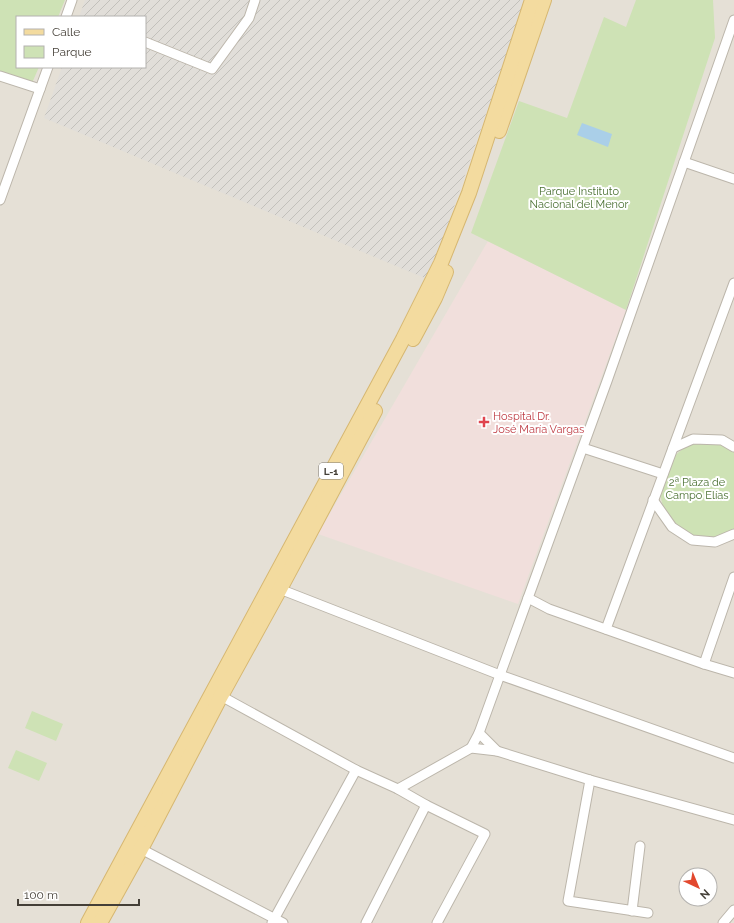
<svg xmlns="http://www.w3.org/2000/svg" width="734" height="923" font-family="Raleway,sans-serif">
<defs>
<pattern id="industrial-furrows" width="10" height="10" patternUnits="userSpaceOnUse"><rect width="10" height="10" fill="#e1ded9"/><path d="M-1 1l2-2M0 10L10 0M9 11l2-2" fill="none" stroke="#c2c0bb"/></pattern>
</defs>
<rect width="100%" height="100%" fill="#f2efe8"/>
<path fill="#e5e0d6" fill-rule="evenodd" d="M0 0H734V923H0ZM17 17H145V67H17ZM686 875H710V899H686Z"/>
<polygon fill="url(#industrial-furrows)" points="85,0 525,0 444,236 427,279 44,118 62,67 145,67 145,17 79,17"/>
<polygon fill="#f1dfdc" points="488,241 626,310 518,604 318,534"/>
<g fill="#cee2b5">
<polygon points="0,0 65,0 58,17 17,17 17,67 39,67 32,83 0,72"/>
<polygon points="636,0 713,0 715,38 626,310 471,233 519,101 567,118 604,17 626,27"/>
<path d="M707 441 723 443 734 448V532C729 534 722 537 717 538 672 543 643 495 672 459 677 453 684 447 691 445 696 443 702 442 707 441Z"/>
<polygon points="32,711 63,724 56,741 25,728"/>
<polygon points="16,750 47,763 39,781 8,768"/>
</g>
<polygon fill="#aacfe8" points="582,123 612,134 608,147 577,135"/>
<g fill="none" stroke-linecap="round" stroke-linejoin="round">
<defs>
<g id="street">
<polyline points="66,17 72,0"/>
<polyline points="145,42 212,69 249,18 255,0"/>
<polyline points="0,76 40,89"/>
<polyline points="684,162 734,179"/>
<polyline points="0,200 48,67"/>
<polyline points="583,448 663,474"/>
<polyline points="673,448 693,439 722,440 734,447"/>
<polyline points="653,500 672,527 692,540 715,542 734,534"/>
<polyline points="277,588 500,675 734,758"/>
<polyline points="528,598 549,609 704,664 734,673"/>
<polyline points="606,629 734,283"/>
<polyline points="704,664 734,577"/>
<polyline points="221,696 356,770 398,789 426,805 485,834 437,923"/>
<polyline points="479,733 497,751"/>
<polyline points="471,748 479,733 500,675 528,598 607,381 734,20"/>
<polyline points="590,780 568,901 648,913"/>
<polyline points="398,789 471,748 497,751 590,780 734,820"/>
<polyline points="141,849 283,923"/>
<polyline points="632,911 640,846"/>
<polyline points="272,923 356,770"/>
<polyline points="366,923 426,805"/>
<polyline points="723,923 734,910"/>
</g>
<g id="primary">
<polyline points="499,131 544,0"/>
<polyline points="413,339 435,298 446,272"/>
<polyline points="88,923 403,339 441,263 469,193 532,0"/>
<polyline points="100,923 141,849 221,696 280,589 375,411"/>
</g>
</defs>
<use href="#street" stroke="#bcb6ab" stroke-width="11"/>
<use href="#primary" stroke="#d6b771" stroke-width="16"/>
<use href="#street" stroke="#fff" stroke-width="9"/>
<use href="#primary" stroke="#f3db9f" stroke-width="14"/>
</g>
<path fill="#e0444e" stroke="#fff" stroke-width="1.5" d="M482 416h4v4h4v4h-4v4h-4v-4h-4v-4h4z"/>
<g text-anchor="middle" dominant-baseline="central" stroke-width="4" stroke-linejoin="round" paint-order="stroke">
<rect fill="#fff" stroke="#7c7973" stroke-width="1" x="319" y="463" width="24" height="16" rx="3"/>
<g font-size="10" font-weight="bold" fill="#443f37">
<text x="331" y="471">L-1</text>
</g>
<g font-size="11" fill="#496f31" stroke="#fff">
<text x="579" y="191">Parque Instituto<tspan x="579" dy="13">Nacional del Menor</tspan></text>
<text x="697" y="482">2ª Plaza de<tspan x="697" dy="13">Campo Elías</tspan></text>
</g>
<g font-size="11" fill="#be3a42" stroke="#fff" text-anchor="start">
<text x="493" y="416">Hospital Dr.<tspan x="493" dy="13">José María Vargas</tspan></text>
</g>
</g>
<rect x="16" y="16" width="130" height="52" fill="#ffffff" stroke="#b4b2af"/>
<rect x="24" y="29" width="20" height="6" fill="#f3db9f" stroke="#b4b2af"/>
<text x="52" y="36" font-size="12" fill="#443f37">Calle</text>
<rect x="24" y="46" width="20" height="12" fill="#cee2b5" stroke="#b4b2af"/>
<text x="52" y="56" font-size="12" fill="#443f37">Parque</text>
<g transform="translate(698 887) rotate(136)"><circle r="19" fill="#ffffff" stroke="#b4b2af"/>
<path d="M0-3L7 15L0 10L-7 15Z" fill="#e2482e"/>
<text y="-6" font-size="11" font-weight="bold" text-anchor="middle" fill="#443f37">N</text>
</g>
<path d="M18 899v6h121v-6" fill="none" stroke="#443f37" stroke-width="2"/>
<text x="24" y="899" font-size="12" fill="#443f37" stroke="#ffffff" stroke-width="3" paint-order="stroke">100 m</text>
</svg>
